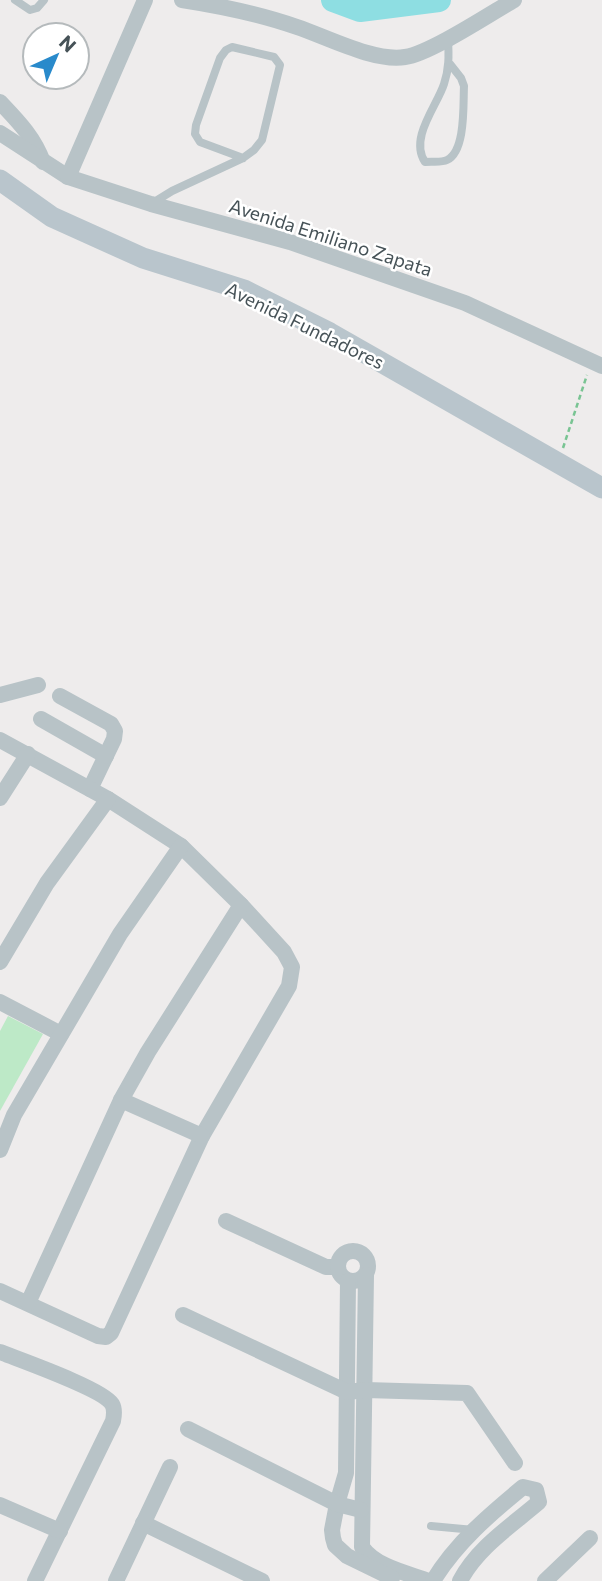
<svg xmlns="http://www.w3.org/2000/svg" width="602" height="1581" font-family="Commissioner,sans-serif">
<rect width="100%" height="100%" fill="#eeecec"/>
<polygon fill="#bde9c7" points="8,1016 43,1034 0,1111 0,1031"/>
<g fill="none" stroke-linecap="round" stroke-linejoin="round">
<polyline stroke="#8edee2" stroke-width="24" points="333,0 360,10 439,0"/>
<polyline stroke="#79c493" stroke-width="2.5" stroke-dasharray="5 3.5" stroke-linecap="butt" points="563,448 587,375"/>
<g stroke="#b8c3c7" stroke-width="8">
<polyline points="15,0 30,10 37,8 44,0"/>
<path d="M448 40C449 56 449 69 444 84 437 106 409 138 425 162 432 161 441 163 447 160 466 151 463 104 464 86L461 78 450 64"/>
<polyline points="151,204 172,191 243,158 254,150 262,140 280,65 274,57 232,47 226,50 220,58 196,125 195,134 200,142 243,158"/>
<polyline points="431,1526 474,1530"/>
</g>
<g stroke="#b8c3c7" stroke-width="16">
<path d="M182 0C221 6 260 14 297 27 327 37 374 62 405 57 429 54 490 14 514 0"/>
<path d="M0 102C18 121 34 137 43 162"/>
<polyline points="0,133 68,177 151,204 290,242 465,303 602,366"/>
<polyline points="68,177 145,0"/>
<polyline points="0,695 38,685"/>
<polyline points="60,696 111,724 115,731 114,739 90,789"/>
<polyline points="41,719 106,756"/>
<polyline points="0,740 108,799 181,846 241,905 284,952 292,967 289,986 202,1136 111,1333 106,1337 98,1336 0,1291"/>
<polyline points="0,798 28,754"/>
<polyline points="0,962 47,883 108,799"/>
<polyline points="0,1002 61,1034"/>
<polyline points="121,1100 202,1136"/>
<polyline points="0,1150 14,1115 120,934 181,846"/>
<polyline points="226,1221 326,1267 338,1267"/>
<circle cx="353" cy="1266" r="15"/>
<path d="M366 1275 362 1547C376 1567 407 1573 429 1581"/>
<polyline points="348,1281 346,1473 337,1504 332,1530 333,1538 335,1545 347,1556 392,1578"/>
<polyline points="28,1303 121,1100 148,1052 241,905"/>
<polyline points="183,1315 347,1392 366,1390 467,1393 515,1463"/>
<path d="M0 1352C20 1360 103 1389 112 1404 115 1409 114 1416 113 1421L35 1581"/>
<polyline points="188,1429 337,1504 361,1510"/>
<polyline points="0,1505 60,1531"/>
<polyline points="143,1523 262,1581"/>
<polyline points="116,1581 170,1467"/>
<path d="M433 1581C456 1543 489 1515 523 1487L536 1490 539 1502C511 1526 477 1548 460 1581"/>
<polyline points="545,1581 590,1538"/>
</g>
<polyline stroke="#b9c5cc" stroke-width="21" points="0,180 52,217 143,258 244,290 330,333 602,488"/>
</g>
<g text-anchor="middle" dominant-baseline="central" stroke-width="5" stroke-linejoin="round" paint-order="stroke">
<g font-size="19" fill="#465257" stroke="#fff">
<text transform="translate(331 237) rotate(18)">Avenida Emiliano Zapata</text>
<text transform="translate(305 325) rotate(26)">Avenida Fundadores</text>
</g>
</g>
<g transform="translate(56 56) rotate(44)"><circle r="33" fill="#ffffff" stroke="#b5babc" stroke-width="2"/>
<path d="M0-5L12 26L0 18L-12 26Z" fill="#298acb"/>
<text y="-10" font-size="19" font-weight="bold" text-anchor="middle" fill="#465257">N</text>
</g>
</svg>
